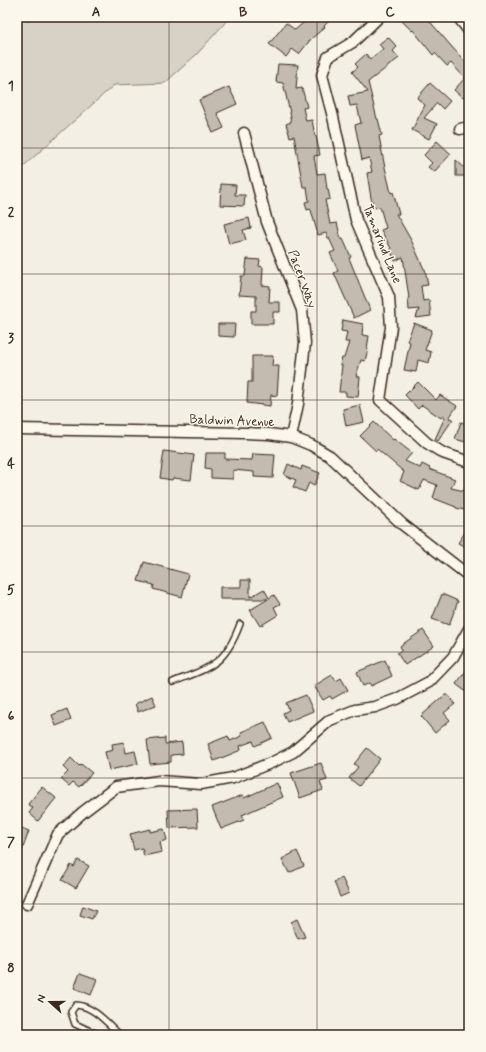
<svg xmlns="http://www.w3.org/2000/svg" width="486" height="1052" font-family="Mynerve,sans-serif">
<rect width="100%" height="100%" fill="#f3efe4"/>
<filter id="ink" filterUnits="userSpaceOnUse"><feTurbulence type="fractalNoise" baseFrequency=".025" numOctaves="2"/><feDisplacementMap in="SourceGraphic" scale="8" xChannelSelector="R" yChannelSelector="G"/><feConvolveMatrix kernelMatrix="1 2 1 2 8 2 1 2 1" color-interpolation-filters="sRGB"/></filter>
<g filter="url(#ink)">
<polygon fill="#d8d1c6" stroke="#8a7e72" points="17,17 22,17 28,22 32,17 230,17 198,53 165,83 114,85 17,172"/>
<g fill="#c3bbb0" stroke="#3b2a1e">
<polygon points="310,17 333,17 324,26 325,27 311,39 299,54 292,49 286,57 269,44 286,23 295,30"/>
<polygon points="406,17 426,17 451,46 469,66 469,92 463,98 454,90 465,78 451,63 447,66 435,53 433,55 413,30 412,31 402,21"/>
<polygon points="388,37 397,47 393,51 399,58 368,82 377,119 378,119 382,135 379,136 384,163 391,193 393,192 399,214 396,214 411,240 424,269 425,269 428,285 421,286 423,301 429,300 431,316 416,318 419,309 409,310 408,298 409,298 403,257 395,261 391,251 392,250 381,230 386,228 380,207 374,208 371,198 367,173 372,172 369,158 362,160 355,125 361,123 357,105 350,106 348,96 368,92 352,72 358,67 355,64 366,54 370,59 383,49 379,44"/>
<polygon points="278,64 298,65 296,89 302,88 307,107 303,108 306,121 312,120 315,136 316,136 320,155 314,156 317,174 325,173 327,189 328,189 330,199 325,200 330,224 337,223 341,239 343,239 351,257 349,258 370,310 354,318 334,273 338,271 330,253 335,251 329,238 328,238 326,233 318,235 311,210 310,209 307,210 305,202 309,201 307,187 303,187 294,136 290,137 286,124 291,122 290,117 291,117 283,83 276,82"/>
<polygon points="430,83 450,101 443,109 437,103 424,118 437,124 429,139 412,130 425,105 417,98"/>
<polygon points="229,87 237,104 217,113 224,128 213,133 199,100"/>
<polygon points="437,141 451,154 434,172 428,167 432,163 424,155"/>
<polygon points="456,160 469,172 469,176 456,176"/>
<polygon points="221,184 236,185 235,195 245,195 244,206 220,205"/>
<polygon points="249,218 251,228 243,230 246,240 229,244 224,224"/>
<polygon points="247,259 260,260 259,266 263,267 262,285 270,286 269,302 280,302 280,312 273,312 273,324 251,324 251,311 256,311 256,296 239,295 241,276 245,276"/>
<polygon points="343,320 363,324 362,335 369,336 367,349 368,349 365,361 361,360 356,376 360,377 358,397 346,396 346,392 339,392 342,365 340,364 342,358 344,358 349,342 345,342 347,332 341,331"/>
<polygon points="414,323 432,330 425,350 431,352 429,363 418,360 416,372 404,370 410,342 407,341"/>
<polygon points="218,324 235,324 234,337 218,336"/>
<polygon points="252,356 273,356 272,366 279,366 277,396 271,395 270,406 247,403 248,382 252,382"/>
<polygon points="418,382 436,400 440,395 457,406 449,418 453,419 438,441 435,439 445,417 444,416 441,418 422,405 418,409 405,395"/>
<polygon points="360,405 364,422 346,426 343,409"/>
<polygon points="374,422 393,440 394,439 412,453 405,461 420,468 422,464 430,468 429,469 455,479 451,488 469,492 469,511 456,508 456,507 433,498 437,485 424,480 419,490 400,481 404,472 377,449 376,451 360,436"/>
<polygon points="461,422 469,425 469,443 455,439"/>
<polygon points="164,451 194,455 191,480 173,478 172,480 160,478"/>
<polygon points="206,453 225,453 225,459 252,460 253,454 275,455 273,478 254,477 254,472 233,470 233,479 211,478 211,469 205,468"/>
<polygon points="288,464 301,470 302,466 320,473 314,486 309,483 305,492 293,487 296,480 284,475"/>
<polygon points="469,526 469,549 458,543"/>
<polygon points="144,562 188,574 182,597 153,589 154,585 138,581"/>
<polygon points="241,580 250,580 250,597 264,589 269,598 274,595 280,604 274,607 278,615 260,626 250,610 268,599 220,599 220,587 241,587"/>
<polygon points="442,594 458,601 449,625 432,619"/>
<polygon points="423,630 434,646 405,665 397,653 402,650 400,646"/>
<polygon points="385,660 392,676 371,686 370,683 363,686 357,672"/>
<polygon points="469,667 469,694 456,684"/>
<polygon points="332,675 336,681 341,678 348,690 332,699 330,696 323,700 314,686"/>
<polygon points="306,695 313,711 287,722 283,713 289,710 286,703"/>
<polygon points="445,695 448,695 455,704 444,713 450,720 435,733 421,716"/>
<polygon points="152,696 156,705 138,712 135,704"/>
<polygon points="67,709 71,720 56,726 52,715"/>
<polygon points="265,722 272,738 255,746 253,741 240,746 241,750 214,761 208,744 228,736 230,741 242,736 241,732"/>
<polygon points="165,738 165,744 182,742 183,754 171,755 171,762 150,764 147,740"/>
<polygon points="124,742 126,753 135,751 138,764 109,770 105,752 113,750 112,744"/>
<polygon points="367,748 380,759 359,786 349,778 358,767 354,764"/>
<polygon points="71,758 79,766 81,764 92,773 79,787 73,782 69,786 61,779 68,772 63,767"/>
<polygon points="321,763 327,780 320,782 323,790 300,798 291,773"/>
<polygon points="277,783 283,797 242,815 244,820 221,829 212,807 243,795 244,798"/>
<polygon points="42,787 56,798 38,821 29,813 33,808 28,804"/>
<polygon points="197,809 198,827 169,828 168,810"/>
<polygon points="17,826 29,831 18,862 17,862"/>
<polygon points="150,829 150,832 164,829 167,840 160,842 162,852 144,856 142,848 134,850 130,834"/>
<polygon points="297,851 304,866 289,873 282,859"/>
<polygon points="78,860 89,866 76,888 62,880 71,865 74,867"/>
<polygon points="342,878 349,893 340,897 334,882"/>
<polygon points="83,906 96,911 92,919 80,915"/>
<polygon points="297,919 305,937 298,939 291,922"/>
<polygon points="80,973 97,979 91,995 74,988"/>
</g>
<g fill="none" stroke-linecap="round" stroke-linejoin="round">
<defs>
<g id="lane">
<path d="M173 682C211 667 225 665 240 624"/>
<path d="M99 1035 75 1024 71 1012 76 1005C94 1006 108 1024 120 1035"/>
</g>
<g id="street">
<polyline points="379,17 353,42 328,57 322,75 333,117 356,220 389,297 391,327 380,400 427,443 443,453 469,462"/>
<polyline points="458,17 469,31"/>
<polyline points="460,129 469,127"/>
<polyline points="244,133 267,222 302,310 305,343 298,404 291,437"/>
<polyline points="17,429 245,433 269,434 291,437 311,445 330,456 402,524 469,576"/>
<polyline points="27,904 58,834 83,812 116,787 159,781 201,784 233,778 273,762 293,752 330,720 355,710 375,707 397,699 429,682 453,657 469,629"/>
</g>
</defs>
<use href="#lane" stroke="#3b2a1e" stroke-width="8"/>
<use href="#street" stroke="#3b2a1e" stroke-width="13"/>
<use href="#lane" stroke="#fbf7ec" stroke-width="5"/>
<use href="#street" stroke="#fbf7ec" stroke-width="10"/>
</g>
</g>
<path fill="none" stroke="#3b2a1e" stroke-width="1" stroke-opacity="0.55" d="M169 17V1035M317 17V1035M17 148H469M17 274H469M17 400H469M17 526H469M17 652H469M17 778H469M17 904H469"/>
<g text-anchor="middle" dominant-baseline="central" stroke-width="3" stroke-linejoin="round" paint-order="stroke">
<g font-size="13" fill="#3b2a1e" stroke="#fbf7ec">
<text transform="translate(382 244) rotate(68)">Tamarind Lane</text>
<text transform="translate(302 279) rotate(70)">Pacer Way</text>
<text transform="translate(232 421) rotate(2)">Baldwin Avenue</text>
</g>
</g>
<rect width="486" height="1052" fill="none" stroke="#fbf7ec" stroke-width="44"/>
<g transform="translate(50 1002) rotate(291)" stroke="#fbf7ec" stroke-width="3" paint-order="stroke">
<path d="M0-3L7 15L0 10L-7 15Z" fill="#3b2a1e"/>
<text y="-6" font-size="11" font-weight="bold" text-anchor="middle" fill="#3b2a1e">N</text>
</g>
<rect x="22" y="22" width="442" height="1008" fill="none" stroke="#3b2a1e" stroke-width="1.5"/>
<g font-size="13" text-anchor="middle" font-weight="bold" fill="#3b2a1e">
<text x="96" y="16">A</text>
<text x="243" y="16">B</text>
<text x="390" y="16">C</text>
<text x="11" y="90">1</text>
<text x="11" y="216">2</text>
<text x="11" y="342">3</text>
<text x="11" y="468">4</text>
<text x="11" y="594">5</text>
<text x="11" y="720">6</text>
<text x="11" y="846">7</text>
<text x="11" y="972">8</text>
</g>
</svg>
